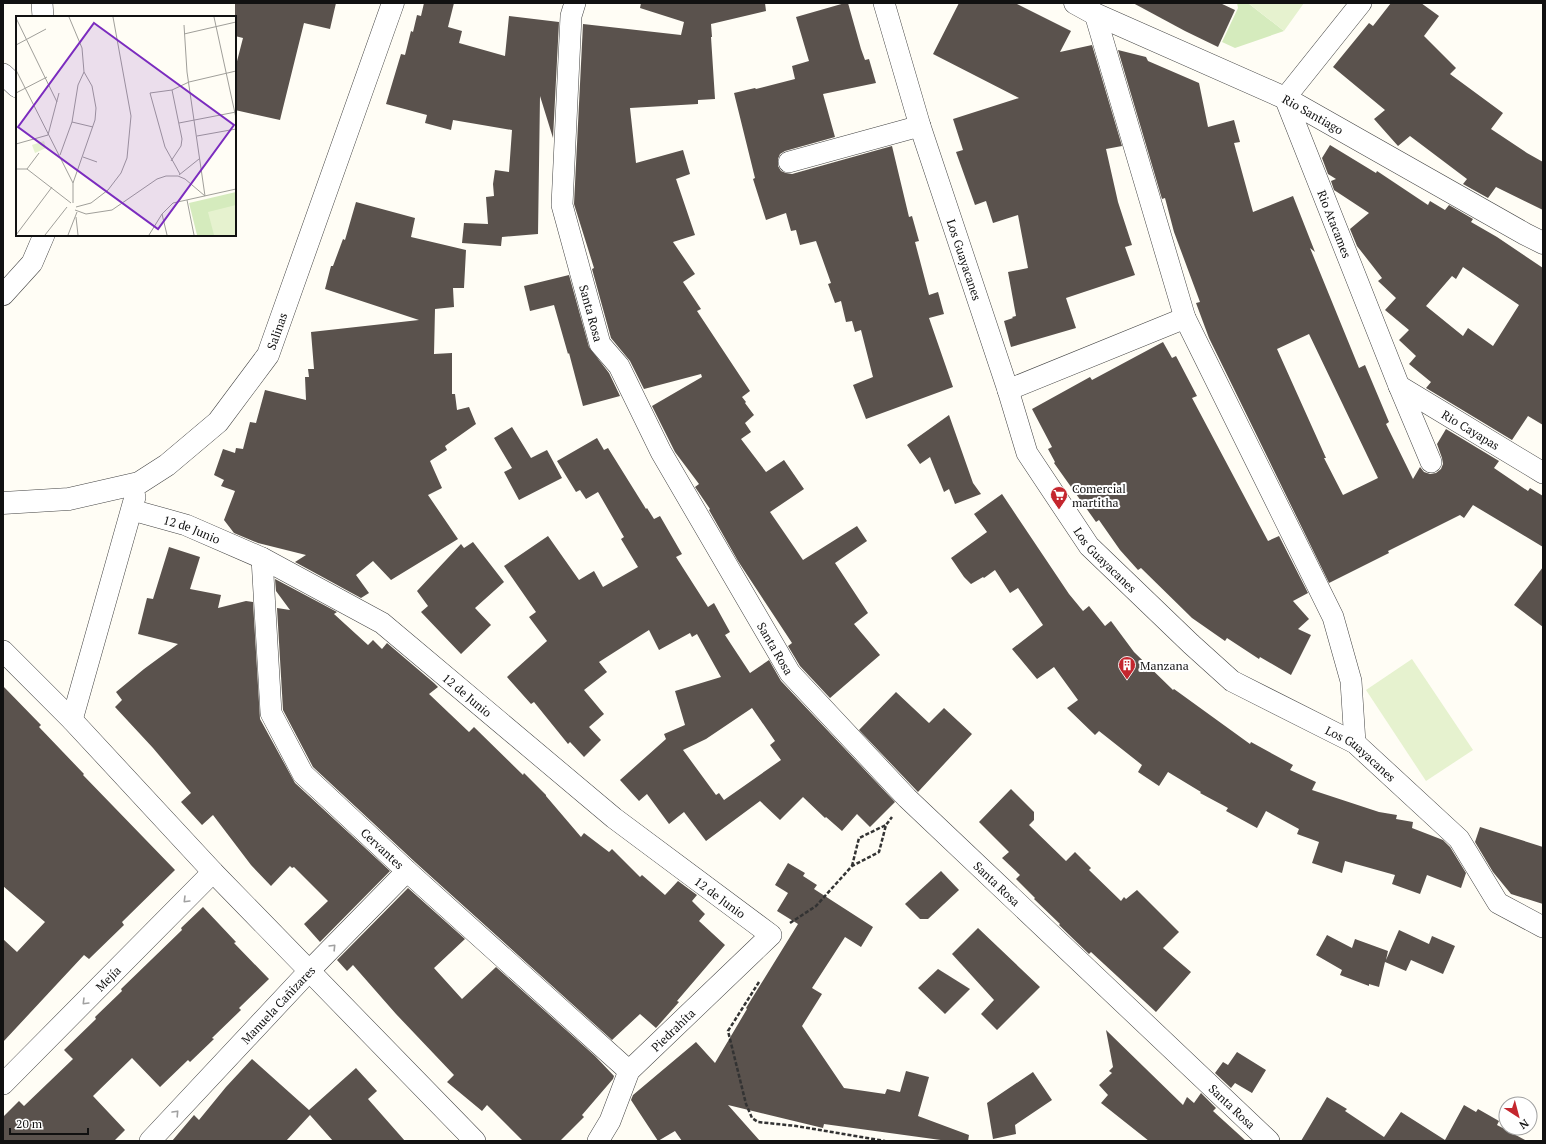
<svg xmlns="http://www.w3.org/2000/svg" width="1546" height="1144" font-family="'PT Serif',serif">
<rect width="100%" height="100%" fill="#fffdf5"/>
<polygon fill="#d5ebbd" points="1237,3 1248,3 1284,31 1235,48 1222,42 1238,8"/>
<g fill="#e6f2cf">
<polygon points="1248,3 1304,3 1284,31"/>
<polygon points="1412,659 1473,750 1426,781 1366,690"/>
</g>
<g fill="#5a524d" fill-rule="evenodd">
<polygon points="235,3 336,3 330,29 304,23 280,120 235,110 235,69 243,38 235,36"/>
<polygon points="424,3 454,3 448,27 462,31 459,43 505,56 509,16 559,22 553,138 540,96 538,234 502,237 501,246 462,243 464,223 488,224 486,197 494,196 493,184 495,170 509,172 512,130 453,120 451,130 425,123 427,115 386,104 401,54 405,55 411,31 413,32 417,15 421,16"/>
<polygon points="641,3 765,3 766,11 711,24 712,37 711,37 715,99 698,100 698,104 630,108 636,163 683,150 690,174 676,179 695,235 673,242 695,274 683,282 701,309 697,311 750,391 742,397 746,402 745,403 754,415 745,423 751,432 741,439 766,472 784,460 804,489 770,512 803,560 857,526 867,541 835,563 868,613 854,624 880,655 830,698 800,666 788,646 792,643 738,561 709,510 710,509 695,487 699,484 675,452 652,406 702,377 701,374 644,389 630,361 611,338 592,269 594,268 574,204 583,24 681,35 684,22 640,8"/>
<polygon points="845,3 848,3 861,49 865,60 869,59 876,83 823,94 835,137 785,151 780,154 778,159 778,166 781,171 786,173 792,174 892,146 909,217 912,216 919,241 915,242 929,295 938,292 944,314 929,318 953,387 866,419 853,385 873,377 861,330 855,332 852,321 846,322 841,301 835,303 828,284 831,283 816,241 800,245 796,230 791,231 786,213 766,220 753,179 755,178 734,93 755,88 756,89 795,79 792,66 809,61 796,17"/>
<polygon points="959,3 1015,3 1071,31 1060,52 1092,45 1122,146 1106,149 1118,202 1132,245 1125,247 1135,275 1066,298 1076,328 1011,347 1004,321 1013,318 1012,317 1016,316 1008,272 1028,268 1018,215 993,223 986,201 975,205 956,152 963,150 953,119 1019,98 933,54"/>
<polygon points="1133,3 1220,3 1235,10 1218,47 1185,31"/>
<polygon points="1391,3 1421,3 1439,16 1424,36 1456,68 1450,74 1503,113 1491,129 1527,153 1543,162 1543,210 1496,187 1488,198 1463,184 1467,179 1410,136 1398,146 1374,119 1385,110 1333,67 1369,23 1373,26"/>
<path d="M1118 50 1146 57 1148 61 1199 83 1208 127 1234 120 1240 142 1234 143 1253 212 1293 196 1315 252 1310 248 1359 368 1365 365 1389 422 1386 424 1413 479 1420 467 1424 472 1430 474 1436 473 1441 469 1443 464 1442 458 1437 444 1446 429 1499 461 1494 468 1528 491 1530 488 1543 496V547L1473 505 1464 518 1460 515 1388 551 1389 553 1329 583 1209 338 1196 303 1200 302 1174 232 1165 198 1162 199ZM1309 334 1378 478 1343 495 1324 458H1326L1277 349Z"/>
<path d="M1330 145 1376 173 1377 171 1428 205 1430 201 1445 210 1449 205 1473 219 1471 222 1497 237 1543 268V425L1528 416 1512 440 1426 388 1431 382 1409 364 1416 356 1399 340 1409 330 1385 310 1396 298 1378 281 1382 278 1357 246 1350 229 1369 213 1334 190 1331 181 1336 179 1328 174 1322 158ZM1463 267 1519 305 1493 346 1468 328 1463 336 1426 306 1452 276 1456 279Z"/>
<polygon points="356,202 415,218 411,237 466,250 464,288 453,288 454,307 435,309 434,354 452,353 452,394 455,394 457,410 469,407 476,424 445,446 447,450 430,461 442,488 428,495 458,539 391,580 373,561 356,575 369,593 361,598 295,562 306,555 258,543 234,533 224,520 235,491 221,486 224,480 214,475 223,449 235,453 236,448 243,449 250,422 256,423 265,390 306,400 305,377 309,377 308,369 314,369 311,332 419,320 325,289 331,266 333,266 343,239 345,240"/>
<polygon points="569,275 589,347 609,373 620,396 583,406 569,353 568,354 554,305 530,311 524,286"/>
<polygon points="1163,342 1172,358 1176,356 1197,396 1192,398 1268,541 1279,536 1308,593 1293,601 1309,619 1298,629 1311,635 1291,675 1260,657 1259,659 1227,638 1225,641 1192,618 1141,568 1138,570 1120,550 1099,520 1096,522 1054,463 1055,462 1048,449 1052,447 1032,409 1090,377 1092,380"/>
<polygon points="949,415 973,483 981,494 955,504 949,489 944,492 930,457 920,464 907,445"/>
<polygon points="512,427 531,458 547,450 562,478 519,500 504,472 512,468 494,438"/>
<path d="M597 438 604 450 608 448 646 509 647 508 654 519 660 516 682 554 676 557 708 607 714 603 730 632 725 635 750 673 769 660 781 681 895 802 870 827 857 814 842 831 826 817 825 818 803 797 780 820 760 801 706 841 684 812 669 824 647 794 639 801 620 780 666 739 664 734 685 725 675 691 721 677 697 634 692 637 690 633 659 650 649 630 599 662 607 672 584 690 604 714 589 727 601 740 584 757 570 742 568 744 534 702 531 704 507 677 547 641 529 617 536 612 504 566 548 536 579 580 594 571 603 587 638 567 621 539 624 537 598 492 586 499 580 490 576 492 557 461ZM752 708 775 741 770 745 781 760 724 800 719 793 716 795 683 750 706 739Z"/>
<polygon points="1002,494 1069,594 1083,611 1089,606 1105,626 1111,621 1134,652 1173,690 1174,689 1250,744 1251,742 1293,765 1290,770 1316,782 1312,790 1379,812 1397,815 1396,819 1413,822 1412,828 1443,840 1450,847 1466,873 1461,888 1427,875 1420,894 1392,884 1395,875 1345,861 1342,873 1312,863 1319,842 1297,834 1299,829 1266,811 1257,828 1226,811 1228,808 1200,793 1201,792 1168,772 1159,786 1138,772 1142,765 1099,731 1095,735 1067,708 1078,700 1054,667 1037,679 1012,649 1043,625 1018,588 1010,593 995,570 984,578 983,577 971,584 964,577 951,558 987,532 974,514"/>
<polygon points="473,542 504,582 475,608 491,625 461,654 421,612 428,606 417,591 461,544 464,548"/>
<polygon points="169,547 200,557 190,589 221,595 218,608 246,601 253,602 260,719 295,783 390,871 320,942 304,924 328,901 294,867 292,868 290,866 271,886 251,865 213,815 202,825 181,802 191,793 153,748 115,707 122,700 116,692 144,669 178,644 138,634 147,598 153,599"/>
<polygon points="1543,567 1543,627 1514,605"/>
<polygon points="275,579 337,612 334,614 368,645 373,640 382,649 387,643 434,683 438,687 429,694 469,732 474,727 523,775 524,773 546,795 546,796 581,837 584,833 609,852 612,849 640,877 642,875 665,895 678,881 697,895 692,901 705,914 699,921 725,945 677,1001 679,1002 656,1028 640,1014 612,1040 415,862 313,767 283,710 277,608 290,610 276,591"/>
<polygon points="3,686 41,725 39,727 84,774 83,775 175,870 122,922 124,925 89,959 84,955 3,1042 3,939 17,952 45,922 3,886"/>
<polygon points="896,692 929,723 944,708 972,734 918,792 859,730"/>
<polygon points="1011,789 1034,812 1034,820 1029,825 1066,861 1075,852 1091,868 1089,870 1121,901 1124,897 1126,899 1137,890 1179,932 1163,948 1191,972 1156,1012 1091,952 1089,954 1059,925 1060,924 1034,899 1035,898 1016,879 1020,875 1002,858 1009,852 979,822"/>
<polygon points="1480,827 1543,847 1543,904 1511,894 1493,872 1475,842"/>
<polygon points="788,863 805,873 803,876 817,885 814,889 873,927 861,947 845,937 812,988 822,994 802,1026 844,1088 885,1094 887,1089 900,1092 906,1071 929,1077 918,1116 969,1135 968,1141 948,1141 824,1124 823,1128 728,1105 760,1141 682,1141 675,1131 658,1141 631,1100 633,1095 696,1042 715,1063 747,1009 746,1008 798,924 777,911 788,893 775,885"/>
<polygon points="941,871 959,890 928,919 920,919 905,904"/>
<polygon points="408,888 465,939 434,968 462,999 496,967 595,1056 614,1076 613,1079 582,1115 584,1117 560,1141 523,1141 487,1105 482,1111 447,1082 454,1075 396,1014 353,965 347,971 337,960"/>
<polygon points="203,907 236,942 234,943 269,979 239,1008 241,1010 212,1038 214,1039 190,1062 188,1060 160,1087 132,1058 93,1096 125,1130 114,1141 3,1141 3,1117 19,1101 24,1106 73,1059 64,1050 96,1019 95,1017 122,991 121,989 182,930 181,928"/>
<polygon points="978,928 1040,987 997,1030 981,1014 994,1000 952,954"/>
<polygon points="1399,930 1429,944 1432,936 1455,946 1443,974 1411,960 1406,971 1385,962 1379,987 1369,984 1369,986 1340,975 1342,970 1316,955 1327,935 1352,948 1355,939 1388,951 1386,960"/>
<polygon points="938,969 970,989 945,1014 918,988"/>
<polygon points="1106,1030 1183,1105 1187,1097 1194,1103 1201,1093 1216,1108 1213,1111 1246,1141 1149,1141 1101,1103 1108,1095 1099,1085 1112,1073 1109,1071 1113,1067"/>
<polygon points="1237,1052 1266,1070 1252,1093 1235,1083 1231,1088 1215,1073 1223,1062 1228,1065"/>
<polygon points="252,1059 309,1110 356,1068 377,1091 368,1099 405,1141 333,1141 310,1115 286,1141 172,1141 194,1115 199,1120 226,1087"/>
<polygon points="1033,1072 1052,1100 1015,1125 1016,1134 993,1139 987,1103"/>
<polygon points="1327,1097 1347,1109 1345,1111 1384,1137 1401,1112 1445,1140 1464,1105 1476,1112 1478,1109 1499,1121 1497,1125 1527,1141 1301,1141"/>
</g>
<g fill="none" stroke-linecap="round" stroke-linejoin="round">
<defs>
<g id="minor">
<polyline points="42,3 43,17"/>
<path id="s1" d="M575 3 571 16 562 205 600 344 619 366 661 452 790 673 907 798 1269 1141"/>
<path id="s2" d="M884 3 920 126 1008 390 1027 453 1089 546 1191 644 1232 681 1355 743 1459 839 1498 903 1543 927"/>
<path id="s3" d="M1361 3 1285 98 1399 386 1431 462"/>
<polyline points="1095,14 1185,318 1333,617 1351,681 1355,743"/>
<polyline points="3,74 17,87"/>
<polyline points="789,162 920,126"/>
<polyline points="3,295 32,263 44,235"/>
<path id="s4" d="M1399 386 1543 473"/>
<polyline points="1008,390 1185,318"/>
<path id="s5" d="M132 510 186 525 262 558 382 623 614 818 771 935 629 1071 610 1121 598 1141"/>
<path id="s6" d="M262 558 271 713 303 774 407 871 629 1071"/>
<polyline points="3,651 72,720 213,872 475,1141"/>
<polyline points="72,720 135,497"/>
<path id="s7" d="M3 1084 213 872"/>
<path id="s8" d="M150 1141 310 970 407 871"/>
</g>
<g id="tertiary">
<path id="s9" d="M1075 3 1095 14 1285 98 1525 234 1543 243"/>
<path id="s10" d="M3 503 69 499 139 483 167 465 218 422 268 355 393 3"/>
</g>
</defs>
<use href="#minor" stroke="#444" stroke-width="22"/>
<use href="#tertiary" stroke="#444" stroke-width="23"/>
<g stroke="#333" stroke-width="2.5" stroke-dasharray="4 2" stroke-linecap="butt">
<polyline points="852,866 859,838 886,825"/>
<polyline points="790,923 816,906 852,866 879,852 886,825 892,817"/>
<polyline points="759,982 728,1031 746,1104 752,1118 758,1122 796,1126 885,1141"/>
</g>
<use href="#minor" stroke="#fff" stroke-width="21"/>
<use href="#tertiary" stroke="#fff" stroke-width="22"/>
</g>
<defs><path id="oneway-chevron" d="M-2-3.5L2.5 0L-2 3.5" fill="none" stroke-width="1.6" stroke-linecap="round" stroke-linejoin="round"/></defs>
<g stroke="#a0a0a0">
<use href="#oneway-chevron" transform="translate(186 900) rotate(135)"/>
<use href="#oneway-chevron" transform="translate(333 947) rotate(-46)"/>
<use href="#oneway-chevron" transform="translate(85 1002) rotate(135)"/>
<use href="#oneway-chevron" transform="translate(176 1113) rotate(-47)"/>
</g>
<defs>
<symbol id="supermarket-pin" viewBox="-11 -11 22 30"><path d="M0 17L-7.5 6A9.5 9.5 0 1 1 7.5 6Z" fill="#c4262e" stroke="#fff"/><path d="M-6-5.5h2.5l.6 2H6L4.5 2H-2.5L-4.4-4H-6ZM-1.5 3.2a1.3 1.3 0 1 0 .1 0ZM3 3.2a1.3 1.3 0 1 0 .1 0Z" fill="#fff"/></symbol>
<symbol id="building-pin" viewBox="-11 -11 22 30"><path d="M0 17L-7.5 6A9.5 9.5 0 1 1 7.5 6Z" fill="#c4262e" stroke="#fff"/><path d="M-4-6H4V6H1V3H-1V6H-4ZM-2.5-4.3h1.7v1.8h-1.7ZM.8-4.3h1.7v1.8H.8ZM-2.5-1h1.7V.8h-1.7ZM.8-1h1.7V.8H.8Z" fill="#fff"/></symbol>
</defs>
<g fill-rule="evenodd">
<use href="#supermarket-pin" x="1049" y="485" width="20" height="27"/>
<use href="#building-pin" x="1117" y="655" width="20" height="27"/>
</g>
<g text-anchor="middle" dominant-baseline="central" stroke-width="4" stroke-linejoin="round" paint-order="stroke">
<g font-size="12" fill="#111" stroke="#fff">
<text stroke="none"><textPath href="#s9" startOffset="263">Rio Santiago</textPath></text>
<text stroke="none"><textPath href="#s3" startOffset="257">Rio Atacames</textPath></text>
<text stroke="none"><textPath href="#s2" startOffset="269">Los Guayacanes</textPath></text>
<text stroke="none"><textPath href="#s1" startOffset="315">Santa Rosa</textPath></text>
<text stroke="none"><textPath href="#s10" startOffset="347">Salinas</textPath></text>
<text stroke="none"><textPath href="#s4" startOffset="84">Rio Cayapas</textPath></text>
<text stroke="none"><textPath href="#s5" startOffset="63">12 de Junio</textPath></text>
<text stroke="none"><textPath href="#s2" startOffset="605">Los Guayacanes</textPath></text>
<text stroke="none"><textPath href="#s1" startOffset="699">Santa Rosa</textPath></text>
<text stroke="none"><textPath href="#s5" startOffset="387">12 de Junio</textPath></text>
<text stroke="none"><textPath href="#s2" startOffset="929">Los Guayacanes</textPath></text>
<text stroke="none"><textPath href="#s6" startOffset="333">Cervantes</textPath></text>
<text stroke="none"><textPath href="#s1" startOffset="1023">Santa Rosa</textPath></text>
<text stroke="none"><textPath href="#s5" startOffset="711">12 de Junio</textPath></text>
<text stroke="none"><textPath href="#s7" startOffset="149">Mejía</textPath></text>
<text stroke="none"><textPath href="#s8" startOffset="187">Manuela Cañizares</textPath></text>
<text transform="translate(673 1030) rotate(-44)">Piedrahíta</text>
<text stroke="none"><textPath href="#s1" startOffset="1347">Santa Rosa</textPath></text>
</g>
<g font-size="12" fill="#111" stroke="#fff" text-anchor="start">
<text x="1072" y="488">Comercial<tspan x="1072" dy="14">martitha</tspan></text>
<text x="1140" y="665">Manzana</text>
</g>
</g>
<g transform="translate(16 16)">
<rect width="220" height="220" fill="#fffdf5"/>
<path d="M220 176V219H181L173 187Z" fill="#d5ebbd"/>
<path d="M28 125 30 132 19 137 16 129ZM220 189V219H198L192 196Z" fill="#e6f2cf"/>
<path fill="none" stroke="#a09f9a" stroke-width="1" d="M53 1 66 32 68 56 76 70 80 92 79 104 57 167M198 1 220 102M0 2 41 86M168 9 171 56 189 180M168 18 220 6M0 29 30 13M0 54 57 167V187M0 77 31 61M56 106 77 111M163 107 220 96M181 120 220 113M0 128 32 119 43 77M44 139 56 106 62 69 68 56M67 141 81 146M155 145 165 130 166 123 156 74M0 153H11L55 187M11 153 23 137M164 158 149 131 134 77 156 74 173 66 220 55M163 159 183 143M171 184 178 219M60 191 75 187 92 174 105 157 111 142 115 100 97 1M59 194 70 198 96 194 141 163 150 160H162L169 163 189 180M146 198 151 219M60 201 62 219M0 219 36 171M29 219 51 191M52 219 61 196M133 219 146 198 157 187 220 173"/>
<path fill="#7b2cbf" fill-opacity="0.15" stroke="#7b2cbf" stroke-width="2" d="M78 7 218 109 142 213 2 111Z"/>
<rect width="220" height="220" fill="none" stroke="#111" stroke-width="2"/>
</g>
<rect width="1546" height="1144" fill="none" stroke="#111111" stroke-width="8"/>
<g transform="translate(1518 1116) rotate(144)"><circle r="19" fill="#ffffff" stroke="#a0a0a0"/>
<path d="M0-3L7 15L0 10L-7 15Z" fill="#c4262e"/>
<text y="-6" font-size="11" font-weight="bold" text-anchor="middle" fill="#111111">N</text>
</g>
<path d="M10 1128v6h78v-6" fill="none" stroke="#111111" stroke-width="2"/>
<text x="16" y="1128" font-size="12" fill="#111111" stroke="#ffffff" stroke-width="3" paint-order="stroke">20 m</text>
</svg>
